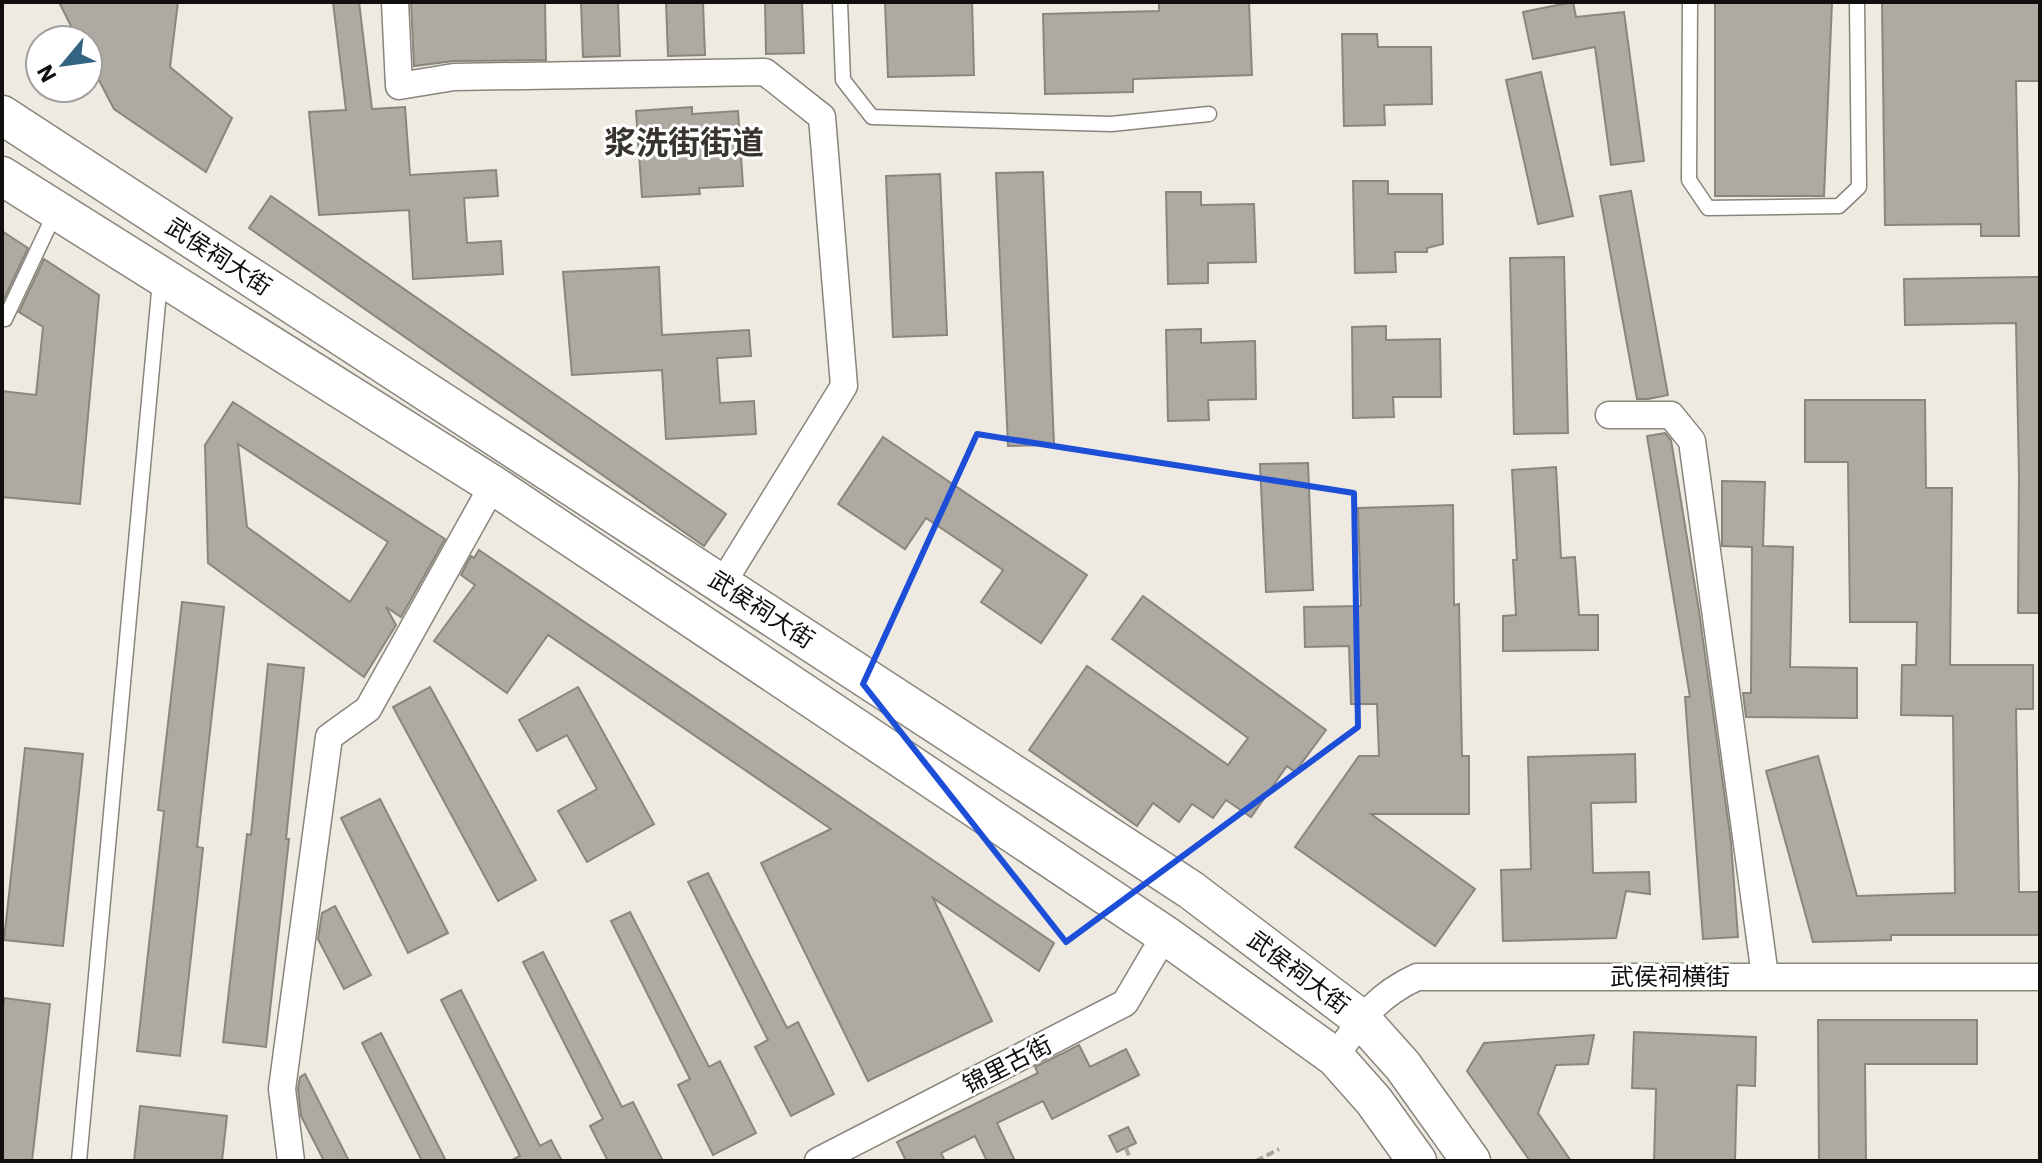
<svg xmlns="http://www.w3.org/2000/svg" width="2042" height="1163" font-family="'IBM Plex Sans','Noto Sans SC',sans-serif">
<rect width="100%" height="100%" fill="#eeeae1"/>
<g fill="#aeaaa1" stroke="#8a867e" stroke-width="2" fill-rule="evenodd">
<polygon points="59,2 178,2 170,67 232,118 206,172 114,109 88,59 88,40 78,40"/>
<polygon points="333,2 359,2 372,109 405,107 410,175 496,170 498,196 464,198 467,243 501,241 503,274 413,279 409,210 319,215 309,112 346,110"/>
<polygon points="411,2 545,2 546,60 454,61 414,66"/>
<polygon points="581,2 618,2 620,56 583,57"/>
<polygon points="666,2 703,2 705,55 668,56"/>
<polygon points="765,2 802,2 804,53 766,54"/>
<polygon points="885,2 972,2 974,75 888,77"/>
<polygon points="1159,2 1249,2 1252,75 1133,79 1133,92 1045,94 1043,14 1159,11"/>
<polygon points="1573,2 1576,17 1624,12 1644,161 1611,165 1595,47 1533,59 1523,12"/>
<polygon points="1715,2 1832,2 1824,196 1715,196"/>
<polygon points="1882,2 2040,2 2040,81 2016,81 2019,236 1981,236 1981,224 1885,225"/>
<polygon points="1342,34 1377,34 1378,47 1431,47 1432,104 1384,105 1385,125 1344,126"/>
<polygon points="1541,72 1573,216 1538,224 1506,80"/>
<polygon points="692,107 692,114 738,111 743,186 699,188 700,194 642,197 636,111"/>
<polygon points="1043,172 1054,445 1008,446 996,173"/>
<polygon points="940,174 947,335 893,337 886,176"/>
<polygon points="1353,181 1388,181 1388,194 1442,194 1443,244 1427,248 1427,252 1395,252 1396,272 1355,273"/>
<polygon points="1631,191 1668,395 1648,399 1637,399 1600,196"/>
<polygon points="1166,192 1201,192 1201,205 1254,204 1256,262 1208,263 1208,283 1168,284"/>
<polygon points="271,196 726,514 704,546 249,228"/>
<polygon points="2,231 28,248 3,301 2,300"/>
<polygon points="1564,257 1568,433 1514,434 1510,258"/>
<polygon points="44,259 99,295 80,504 2,497 2,391 36,395 43,327 19,312"/>
<polygon points="659,267 662,335 749,330 751,356 717,358 720,403 754,401 756,434 666,439 662,370 572,375 563,272"/>
<polygon points="2040,277 2040,613 2018,613 2019,476 2016,323 1905,325 1904,279"/>
<polygon points="1386,326 1386,340 1440,339 1441,397 1393,397 1394,417 1353,418 1352,327"/>
<polygon points="1201,329 1201,343 1255,341 1256,399 1208,400 1209,420 1168,421 1166,330"/>
<polygon points="1805,400 1925,400 1926,488 1952,488 1950,665 2033,665 2033,709 2016,709 2019,892 2040,892 2040,935 1891,935 1891,940 1813,942 1766,771 1818,756 1857,896 1955,893 1953,716 1901,715 1902,665 1916,665 1917,622 1850,622 1848,462 1805,462"/>
<path d="M233 402 445 539 401 617 386 607 396 625 364 677 208 563 205 445ZM238 444 388 542 350 602 247 527Z"/>
<polygon points="1665,433 1671,440 1699,611 1731,842 1738,937 1703,939 1685,697 1690,697 1647,436"/>
<polygon points="883,437 1087,575 1041,643 981,602 1003,570 926,518 905,549 838,504"/>
<polygon points="1308,463 1313,590 1266,592 1260,464"/>
<polygon points="1556,467 1561,558 1575,557 1579,615 1598,615 1598,650 1503,651 1503,616 1516,615 1513,560 1517,560 1512,470"/>
<polygon points="1722,481 1765,482 1763,546 1793,547 1790,667 1857,668 1857,718 1746,717 1743,693 1751,693 1752,547 1722,546"/>
<polygon points="1453,505 1454,605 1459,604 1462,756 1469,756 1469,814 1371,814 1475,889 1435,946 1295,847 1359,756 1379,756 1377,704 1351,704 1349,646 1305,647 1304,607 1361,606 1358,508"/>
<polygon points="479,550 1054,943 1039,971 933,898 992,1021 868,1081 761,863 831,829 548,635 507,693 434,641 475,585 461,575 471,556 474,558"/>
<polygon points="1143,596 1326,730 1295,772 1287,766 1251,817 1226,800 1213,818 1192,804 1179,822 1153,803 1137,826 1029,750 1087,666 1228,765 1248,738 1112,639"/>
<polygon points="182,602 224,607 197,847 203,848 180,1056 137,1051 164,811 158,810"/>
<polygon points="268,664 304,668 286,839 289,839 266,1047 223,1042 247,834 251,835"/>
<polygon points="430,687 536,880 498,901 393,707"/>
<polygon points="578,687 654,824 587,862 558,811 597,789 567,735 537,751 519,720"/>
<polygon points="25,748 83,754 63,946 4,940"/>
<polygon points="1635,754 1636,802 1591,803 1593,873 1649,872 1650,894 1626,891 1616,938 1503,941 1501,870 1531,869 1528,757"/>
<polygon points="380,799 448,933 408,953 341,818"/>
<polygon points="708,873 787,1028 798,1022 834,1094 791,1116 755,1047 768,1040 688,882"/>
<polygon points="335,906 371,975 344,989 318,939 322,913"/>
<polygon points="630,912 709,1067 720,1061 756,1133 713,1155 678,1085 690,1079 611,921"/>
<polygon points="543,952 622,1107 633,1102 663,1161 608,1161 590,1126 603,1119 523,962"/>
<polygon points="461,990 540,1146 551,1140 562,1161 510,1161 520,1156 441,1000"/>
<polygon points="4,998 50,1004 32,1161 2,1161 2,1020"/>
<polygon points="1818,1020 1977,1020 1977,1064 1865,1064 1866,1161 1819,1161"/>
<polygon points="1634,1032 1756,1037 1755,1086 1737,1085 1735,1161 1654,1161 1656,1089 1632,1088"/>
<polygon points="381,1033 446,1161 422,1161 362,1043"/>
<polygon points="1594,1035 1588,1064 1556,1065 1538,1113 1571,1161 1530,1161 1467,1071 1484,1043"/>
<polygon points="1079,1045 1090,1067 1126,1049 1139,1075 1052,1119 1043,1101 997,1123 1015,1161 987,1161 975,1136 941,1153 945,1161 906,1161 897,1142 1038,1073 1035,1067"/>
<polygon points="305,1074 349,1161 324,1161 301,1116 298,1089 300,1077"/>
<polygon points="140,1106 227,1116 222,1161 134,1161"/>
<polygon points="1128,1127 1136,1143 1117,1152 1109,1136"/>
</g>
<g fill="none" stroke-linecap="round" stroke-linejoin="round">
<defs>
<g id="lane">
<polyline points="840,2 843,80 872,117 1111,124 1209,114"/>
<polyline points="1690,2 1689,180 1708,208 1839,206 1859,187 1857,2"/>
<polyline points="2,319 5,319 56,211"/>
<polyline points="79,1161 160,281"/>
</g>
<g id="street">
<polyline points="395,2 399,86 454,77 765,72 822,117 844,386 722,584"/>
<polyline points="1609,415 1671,415 1692,441 1765,976"/>
<path d="M1335 1057C1361 1020 1374 997 1417 977H2040"/>
<polyline points="291,1161 282,1089 329,737 368,709 493,485"/>
<polyline points="818,1161 1125,1003 1165,935"/>
</g>
<g id="secondary">
<polyline points="2,115 1191,890 1361,1019 1403,1066 1471,1161"/>
<polyline points="2,176 493,485 1165,935 1335,1057 1374,1101 1417,1161"/>
</g>
</defs>
<use href="#lane" stroke="#88857c" stroke-width="17"/>
<use href="#street" stroke="#88857c" stroke-width="29"/>
<use href="#secondary" stroke="#88857c" stroke-width="41"/>
<g stroke="#a9a59e" stroke-width="4" stroke-dasharray="8 4" stroke-linecap="butt">
<polyline points="1126,1148 1131,1161"/>
<polyline points="1256,1161 1279,1149"/>
</g>
<use href="#lane" stroke="#fff" stroke-width="14"/>
<use href="#street" stroke="#fff" stroke-width="26"/>
<use href="#secondary" stroke="#fff" stroke-width="38"/>
</g>
<path fill="none" stroke="#1d4ed8" stroke-width="6" stroke-linejoin="round" d="M977 434 1354 493 1358 727 1066 942 863 684Z"/>
<g text-anchor="middle" dominant-baseline="central" stroke-width="6" stroke-linejoin="round" paint-order="stroke">
<g font-size="24" fill="#110f0c" stroke="#fff">
<text transform="translate(219 256) rotate(33)">武侯祠大街</text>
<text transform="translate(762 609) rotate(33)">武侯祠大街</text>
<text transform="translate(1299 972) rotate(37)">武侯祠大街</text>
<text x="1670" y="976">武侯祠横街</text>
<text transform="translate(1007 1064) rotate(-27)">锦里古街</text>
</g>
<g font-size="32" font-weight="bold" fill="#37342d" stroke="#fff">
<text x="684" y="142">浆洗街街道</text>
</g>
</g>
<rect width="2042" height="1163" fill="none" stroke="#110f0c" stroke-width="8"/>
<g transform="translate(64 64) rotate(241)"><circle r="38" fill="#ffffff" stroke="#a09f9e" stroke-width="2"/>
<path d="M0-6L14 30L0 20L-14 30Z" fill="#336482"/>
<text y="-12" font-size="22" font-weight="bold" text-anchor="middle" fill="#110f0c">N</text>
</g>
</svg>
